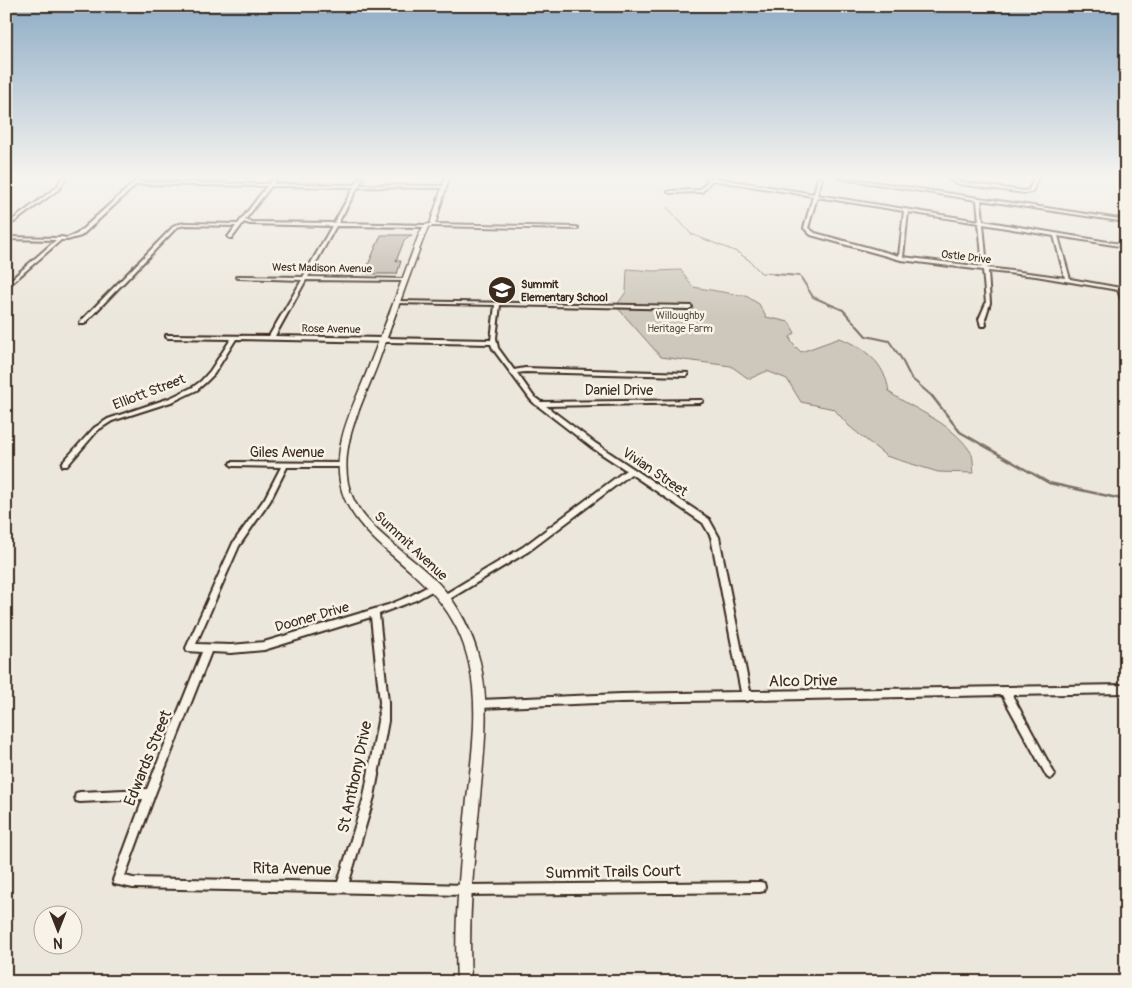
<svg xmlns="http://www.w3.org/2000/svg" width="1132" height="988" font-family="Pangolin,sans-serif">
<rect width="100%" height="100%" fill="#ece7dc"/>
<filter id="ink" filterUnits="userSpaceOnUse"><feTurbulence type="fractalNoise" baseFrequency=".02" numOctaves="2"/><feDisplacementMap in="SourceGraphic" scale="10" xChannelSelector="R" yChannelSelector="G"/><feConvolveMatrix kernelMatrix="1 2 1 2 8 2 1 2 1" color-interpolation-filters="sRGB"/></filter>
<g filter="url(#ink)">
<path fill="#cec8bc" stroke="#84796d" d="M627 269 654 271 681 270 693 287 746 296 759 304 766 317 789 322 795 333 790 337 792 343 801 352 840 338C866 349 885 363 889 392 916 411 951 422 970 451 974 456 973 467 974 473L938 472 886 456 849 426 834 409 801 402 787 379 767 371 749 379 731 366 661 357 616 306 626 292Z"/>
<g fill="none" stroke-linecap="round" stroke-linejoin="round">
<polyline stroke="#7c7064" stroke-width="1" points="667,207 691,234 737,252 749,260 761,273 791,275"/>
<polyline stroke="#7c7064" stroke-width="2" points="774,274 800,276 813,297 843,310 866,336 889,341 901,358 911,378 933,397"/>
<polyline stroke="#7c7064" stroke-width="2.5" points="932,396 960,432 1049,483 1126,500"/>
</g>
<polygon fill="#bab2a7" stroke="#3b2a1e" points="381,235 412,235 404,241 396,261 401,261 397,274 364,274"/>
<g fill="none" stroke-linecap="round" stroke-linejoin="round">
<defs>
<g id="street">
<polygon points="62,178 66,178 59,189 6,228 6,225 57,187"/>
<path d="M139 178H143L139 182 269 184 273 178H277L273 184 355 185 359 178H363L359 185 446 186 447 187 445 188 358 187 338 223 426 225 428 226 426 227 336 226 308 277 405 279 407 280 405 281 306 280 275 336 491 340 495 305 395 303V301H397L691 306 692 307 689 309 500 305 496 338 498 348 514 370 525 368 688 373V375L686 376 525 372 517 373 534 397 541 402 702 400 703 401 700 403 546 406 595 443 709 519 719 537 750 691 1126 685V693L1012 695 1053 771 1055 774 1053 777 1050 779 1047 777 1002 695 750 700 747 701 744 700 621 702 480 708 477 707 476 704 477 701 480 700 621 694 741 692 711 537 703 523 631 474 529 551 448 600 445 601 442 600 441 598 442 596 523 547 626 470 591 447 538 406 536 405 530 399 493 349 491 344 236 339 214 374 205 383 197 390 174 401 112 421 98 430 67 466H63L62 464 63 462 94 428 108 419 170 398 193 387 201 381 210 371 231 339 168 338 166 337V335L269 336 302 280 238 278 236 277 238 276 303 277 332 226 250 224 244 222 232 238H230L228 237 236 226 185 225 177 227 84 324H80V322L175 225 185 223 238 224 267 186 137 184 81 236 67 240H61L6 288V284L56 240 6 239V237L59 238 61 237 67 238 77 234ZM271 186 354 187 334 223 251 222 245 220Z"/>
<path d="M706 178H714L814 194 818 178H822L817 195 979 221 977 200 838 178H846L1126 220V222L981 200 983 221 1126 245V247L1058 236 1070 279 1126 289V291H1123L1126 298V307L1124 306 1118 290 1036 276 988 271 990 303 985 319 986 325 985 326H981L979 319 986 303 983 270 901 260 811 235 804 228 813 196 712 180 702 192 670 193 668 192 670 191 700 190 709 179ZM817 197 904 211 899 256 815 233 808 228ZM908 212 979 223 983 267 903 257ZM983 224 1054 236 1065 278 1036 274 987 268Z"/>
<polygon points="946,178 951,178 960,182 1024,191 1029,190 1034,178 1038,178 1032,192 1024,193 959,184"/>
<polygon points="431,224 576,227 578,228 576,229 432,226 431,226"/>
<path d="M231 462 342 463 345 465 342 467H287L270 501 239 546 196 644 231 645 264 642 388 605 410 596 434 583 437 584 438 586 437 588 416 600 379 614 388 702V721L374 797 349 882 466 885 760 882 764 883 765 887 764 891 760 892 466 895 133 888 114 884 113 880 143 799 80 802 76 801 75 797 76 793 80 792 147 789 202 652 187 651 186 648 233 543 265 498 281 467 233 466 230 464ZM371 617 380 702 378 721 364 797 338 882 133 878 125 876 155 794 211 652 231 653 264 650Z"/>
</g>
<path id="secondary" d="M445 178H449L435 225 428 227 424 237C408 279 393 321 378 363 364 401 340 441 348 483 353 509 374 528 393 544 408 557 425 569 439 584 459 605 473 634 480 662 491 709 483 760 479 808 473 866 468 923 471 982H457C454 923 460 866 466 808 471 761 480 710 469 663 457 610 426 584 387 551 367 533 344 510 340 482 333 440 355 404 369 366 386 323 402 280 418 237L424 225 430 224Z"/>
</defs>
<use href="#street" stroke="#3b2a1e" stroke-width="4"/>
<use href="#secondary" stroke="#3b2a1e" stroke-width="3"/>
<use href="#street" fill="#f7f3e8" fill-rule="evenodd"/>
<use href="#secondary" fill="#f7f3e8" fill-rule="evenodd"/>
</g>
</g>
<linearGradient id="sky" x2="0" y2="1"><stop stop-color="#8eacc6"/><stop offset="0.56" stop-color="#f6f4ef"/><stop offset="1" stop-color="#f6f4ef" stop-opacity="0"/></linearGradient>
<rect width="1132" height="316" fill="url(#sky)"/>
<defs>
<symbol id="school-disc" viewBox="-11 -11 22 22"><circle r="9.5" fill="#3b2a1e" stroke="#f7f3e8"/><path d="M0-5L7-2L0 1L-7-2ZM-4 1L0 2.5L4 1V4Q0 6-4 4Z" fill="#fff"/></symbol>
</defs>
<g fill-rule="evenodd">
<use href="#school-disc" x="486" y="274" width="32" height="32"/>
</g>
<g text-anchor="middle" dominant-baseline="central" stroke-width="5" stroke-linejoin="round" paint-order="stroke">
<g font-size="11" fill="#3b2a1e" stroke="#f7f3e8">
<text transform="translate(966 257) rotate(7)">Ostle Drive</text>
<text transform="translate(322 268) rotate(1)">West Madison Avenue</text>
<text transform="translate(331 329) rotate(1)">Rose Avenue</text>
</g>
<g font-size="11" font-weight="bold" fill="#3b2a1e" stroke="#f7f3e8" text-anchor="start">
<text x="521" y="284">Summit<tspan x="521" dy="13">Elementary School</tspan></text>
</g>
<g font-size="11" fill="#605246" stroke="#f7f3e8">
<text x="680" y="315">Willoughby<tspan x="680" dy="13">Heritage Farm</tspan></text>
</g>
<g font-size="14" fill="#3b2a1e" stroke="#f7f3e8">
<text x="619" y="390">Daniel Drive</text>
<text transform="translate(149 392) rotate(-21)">Elliott Street</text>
<text x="287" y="452">Giles Avenue</text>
<text transform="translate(655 472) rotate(34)">Vivian Street</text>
<text transform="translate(411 546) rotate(43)">Summit Avenue</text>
<text transform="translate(312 617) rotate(-16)">Dooner Drive</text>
</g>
<g font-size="16" fill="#3b2a1e" stroke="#f7f3e8">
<text transform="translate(803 681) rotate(-1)">Alco Drive</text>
<text transform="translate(148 758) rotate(-68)">Edwards Street</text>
<text transform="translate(355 777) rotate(-78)">St Anthony Drive</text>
<text transform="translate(292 869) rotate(1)">Rita Avenue</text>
<text transform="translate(613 872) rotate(-1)">Summit Trails Court</text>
</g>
</g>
<rect width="1132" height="988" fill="none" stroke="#f7f3e8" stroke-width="25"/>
<rect x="12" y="12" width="1107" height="963" fill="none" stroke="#3b2a1e" stroke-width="2" filter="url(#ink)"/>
<g transform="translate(58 930) rotate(180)"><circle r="24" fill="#f7f3e8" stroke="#aca397"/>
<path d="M0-4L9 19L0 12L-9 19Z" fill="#3b2a1e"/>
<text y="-8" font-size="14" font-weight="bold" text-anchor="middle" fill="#3b2a1e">N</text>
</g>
</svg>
